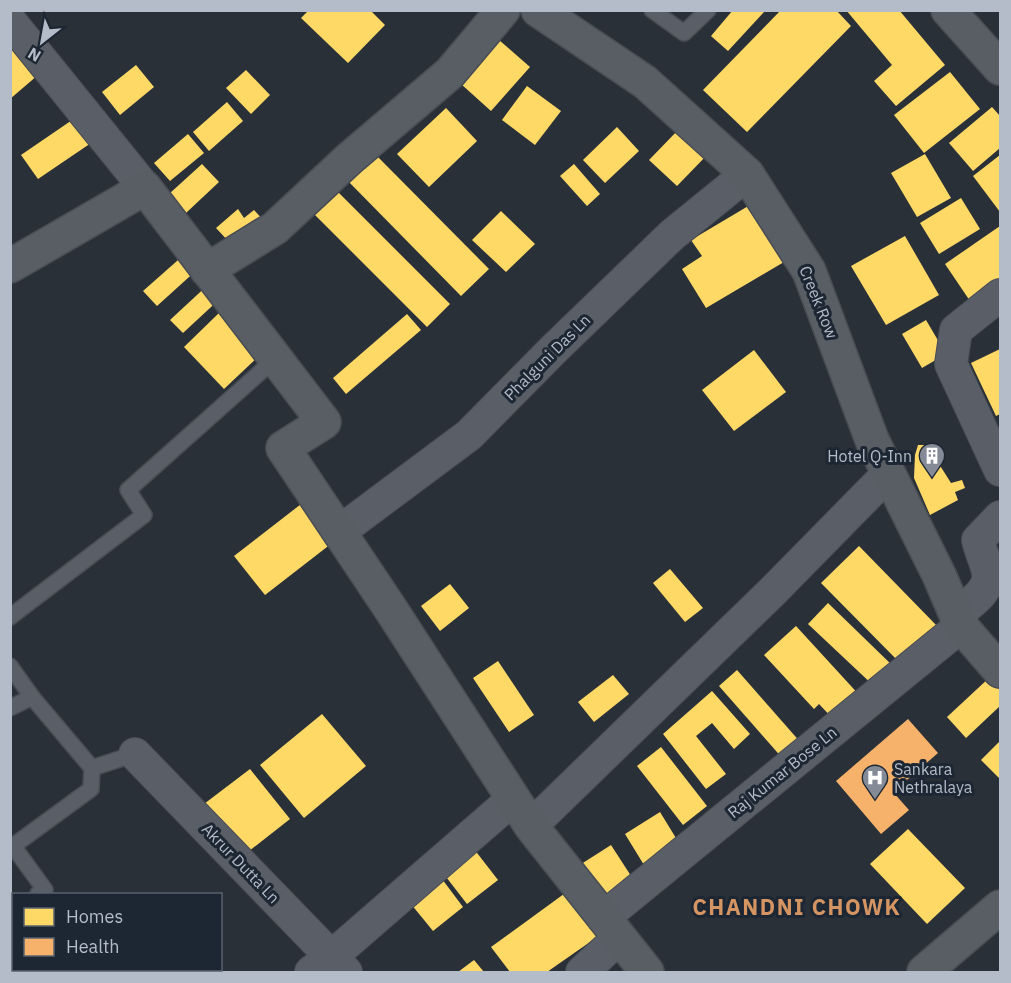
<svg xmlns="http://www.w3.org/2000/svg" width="1011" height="983" font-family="'IBM Plex Sans',sans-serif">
<rect width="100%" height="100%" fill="#2a3038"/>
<g fill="#ffd966">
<polygon points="309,10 370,10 385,25 348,63 301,18"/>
<polygon points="733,10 762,10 764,12 728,51 711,36"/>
<polygon points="781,10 836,10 851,26 747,132 703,90"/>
<polygon points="846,10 899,10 945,65 896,106 874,81 892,65"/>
<polygon points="10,31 45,69 10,99"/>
<polygon points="499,40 530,67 491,111 461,84"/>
<polygon points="136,65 154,87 120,115 102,92"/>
<polygon points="246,70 270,95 251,114 226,88"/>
<polygon points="950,72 980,109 924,153 894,115"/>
<polygon points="527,86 561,111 535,145 502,120"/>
<polygon points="227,102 243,121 209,151 193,132"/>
<polygon points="992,107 1000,116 1000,148 973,171 949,143"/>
<polygon points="446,108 477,141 429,187 397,154"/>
<polygon points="78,116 94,141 38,179 21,155"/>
<polygon points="617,127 639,151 605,183 583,160"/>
<polygon points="681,127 708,154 677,186 649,160"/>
<polygon points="188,134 204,153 170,181 154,163"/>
<polygon points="372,151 489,269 461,296 345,178"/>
<polygon points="925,154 951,198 917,217 891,173"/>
<polygon points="1000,155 1000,212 973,176"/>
<polygon points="202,164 219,182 186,213 169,194"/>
<polygon points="574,164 600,194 587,206 560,176"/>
<polygon points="332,186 450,304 427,327 309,209"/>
<polygon points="961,198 980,229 939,254 920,223"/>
<polygon points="750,205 784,262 706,308 682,269 702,256 691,240"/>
<polygon points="238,209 244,218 254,210 266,223 230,243 216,228"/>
<polygon points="501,211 535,244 506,272 472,240"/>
<polygon points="1000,226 1000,280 970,301 945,264"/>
<polygon points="905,236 939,295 886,325 851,266"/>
<polygon points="186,253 199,268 157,306 143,291"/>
<polygon points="211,282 224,295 183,333 170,320"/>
<polygon points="220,312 261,354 224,389 184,347"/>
<polygon points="407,314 421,330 346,394 333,378"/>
<polygon points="926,320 946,354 922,368 902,334"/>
<polygon points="1000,349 1000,414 996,416 971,363"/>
<polygon points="754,350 786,392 734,431 702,390"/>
<polygon points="918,445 927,445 951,483 962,480 965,488 955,492 958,500 930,515 914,478 915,455"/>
<polygon points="305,501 336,540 265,595 234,556"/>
<polygon points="859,546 938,627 901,664 821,583"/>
<polygon points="670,569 703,608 685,622 653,583"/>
<polygon points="450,584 469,608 440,631 421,606"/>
<polygon points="828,603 895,668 876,688 808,624"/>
<polygon points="796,626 862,698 836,722 819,704 814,709 764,655"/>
<polygon points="498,661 534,715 509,732 473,678"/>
<polygon points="737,670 802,744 784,760 719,686"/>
<polygon points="613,675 629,694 594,722 578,702"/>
<polygon points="990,677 1000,688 1000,706 966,738 947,717"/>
<polygon points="712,691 750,734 734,749 712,723 696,736 726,774 706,789 663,734"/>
<polygon points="322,714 366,766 304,818 260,765"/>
<polygon points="1000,741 1000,779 981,760"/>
<polygon points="661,747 707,806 683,825 637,766"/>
<polygon points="250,769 290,819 244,855 204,804"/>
<polygon points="660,812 679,843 644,865 625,834"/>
<polygon points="908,829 965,888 927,924 870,864"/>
<polygon points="611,845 633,879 598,903 575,868"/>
<polygon points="474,849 498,880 467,904 443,873"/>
<polygon points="442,879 463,907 433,931 411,904"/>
<polygon points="568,891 600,935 547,972 510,972 491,947"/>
<polygon points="14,915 14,970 18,970 10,972 10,917"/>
<polygon points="474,960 484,972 458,972"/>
</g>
<polygon fill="#f6b26b" points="908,719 938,753 893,792 909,810 881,834 836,781"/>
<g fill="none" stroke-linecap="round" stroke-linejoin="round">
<defs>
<g id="lane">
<polyline points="652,10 684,33 708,10"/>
<polyline points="10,617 144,515 128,490 275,359"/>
<polyline points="10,666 32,697"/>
<polyline points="10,708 32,697 92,768 135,754"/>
<polyline points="38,894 45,890 13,846 91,789 92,768"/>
<polyline points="10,911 14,909"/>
</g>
<g id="street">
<polyline points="10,21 145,188"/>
<polyline points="1000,295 956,330 951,364 1000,470"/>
<polyline points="339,532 469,435 553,350 672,235 747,174"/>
<path d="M956 615C968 605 991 591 988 573 987 564 980 551 978 540L1000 517"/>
<polyline points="135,754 346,972"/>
<polyline points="531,826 772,592 888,474"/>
<polyline points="603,918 961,626"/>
<polyline points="311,972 331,957 513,799"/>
<polyline points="582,972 619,938"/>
</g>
<g id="secondary">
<polyline points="538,10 645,82 747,174 809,271 872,440 939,575 961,626 1000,671"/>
<polyline points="948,10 1000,68"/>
<polyline points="10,266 145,188 324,422 283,448 390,608 531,826 647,972"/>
<polyline points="207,270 275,228 349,159 450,73 503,10"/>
<polyline points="924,972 1000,907"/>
</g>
</defs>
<use href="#lane" stroke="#484c53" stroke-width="18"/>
<use href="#street" stroke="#484c53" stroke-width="34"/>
<use href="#secondary" stroke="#484c53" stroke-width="36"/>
<use href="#lane" stroke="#5a5e66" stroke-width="15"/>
<use href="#street" stroke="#5a5e66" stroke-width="32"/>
<use href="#secondary" stroke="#595d64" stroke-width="33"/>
</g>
<defs>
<symbol id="building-pin" viewBox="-11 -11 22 30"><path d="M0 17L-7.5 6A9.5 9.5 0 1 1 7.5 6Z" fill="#848b96" stroke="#1d2633"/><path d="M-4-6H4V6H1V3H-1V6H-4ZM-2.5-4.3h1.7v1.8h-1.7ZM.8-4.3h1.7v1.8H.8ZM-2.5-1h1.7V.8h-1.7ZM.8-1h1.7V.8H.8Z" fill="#fff"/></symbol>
<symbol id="hospital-pin" viewBox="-11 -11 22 30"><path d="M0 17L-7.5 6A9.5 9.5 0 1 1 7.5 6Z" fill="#848b96" stroke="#1d2633"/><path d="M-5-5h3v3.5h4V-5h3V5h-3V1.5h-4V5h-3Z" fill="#fff"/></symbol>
</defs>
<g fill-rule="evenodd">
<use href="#building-pin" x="917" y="441" width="30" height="40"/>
<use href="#hospital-pin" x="860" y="763" width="30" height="40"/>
</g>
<g text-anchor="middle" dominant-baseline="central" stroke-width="6" stroke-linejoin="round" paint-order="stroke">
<g font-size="16" fill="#b4bcc9" stroke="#1d2633">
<text transform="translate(819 302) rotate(68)">Creek Row</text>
<text transform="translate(547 357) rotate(-45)">Phalguni Das Ln</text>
<text transform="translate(782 772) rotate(-39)">Raj Kumar Bose Ln</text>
<text transform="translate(241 863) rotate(46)">Akrur Dutta Ln</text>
</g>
<g font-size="16" fill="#b4bcc9" stroke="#1d2633" text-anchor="end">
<text x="912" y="456">Hotel Q-Inn</text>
<text x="894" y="769" text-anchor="start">Sankara<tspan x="894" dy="18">Nethralaya</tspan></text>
</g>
<g font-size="22" font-weight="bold" letter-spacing="1.5" fill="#d59563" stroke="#1d2633">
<text x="797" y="906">CHANDNI CHOWK</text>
</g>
</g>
<rect width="1011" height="983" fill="none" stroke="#b4bcc9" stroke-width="24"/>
<rect x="12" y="893" width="210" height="78" fill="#1d2633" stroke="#59626f" stroke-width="1.5"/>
<rect x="24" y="908" width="30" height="18" fill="#ffd966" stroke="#59626f" stroke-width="1.5"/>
<text x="66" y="923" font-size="18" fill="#b4bcc9">Homes</text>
<rect x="24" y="938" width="30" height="18" fill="#f6b26b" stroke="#59626f" stroke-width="1.5"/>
<text x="66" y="953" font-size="18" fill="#b4bcc9">Health</text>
<g transform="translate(42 42) rotate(211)" stroke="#1d2633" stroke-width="4.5" paint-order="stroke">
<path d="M0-4.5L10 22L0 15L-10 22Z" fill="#b4bcc9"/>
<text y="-9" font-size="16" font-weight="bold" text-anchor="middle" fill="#b4bcc9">N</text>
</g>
</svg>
